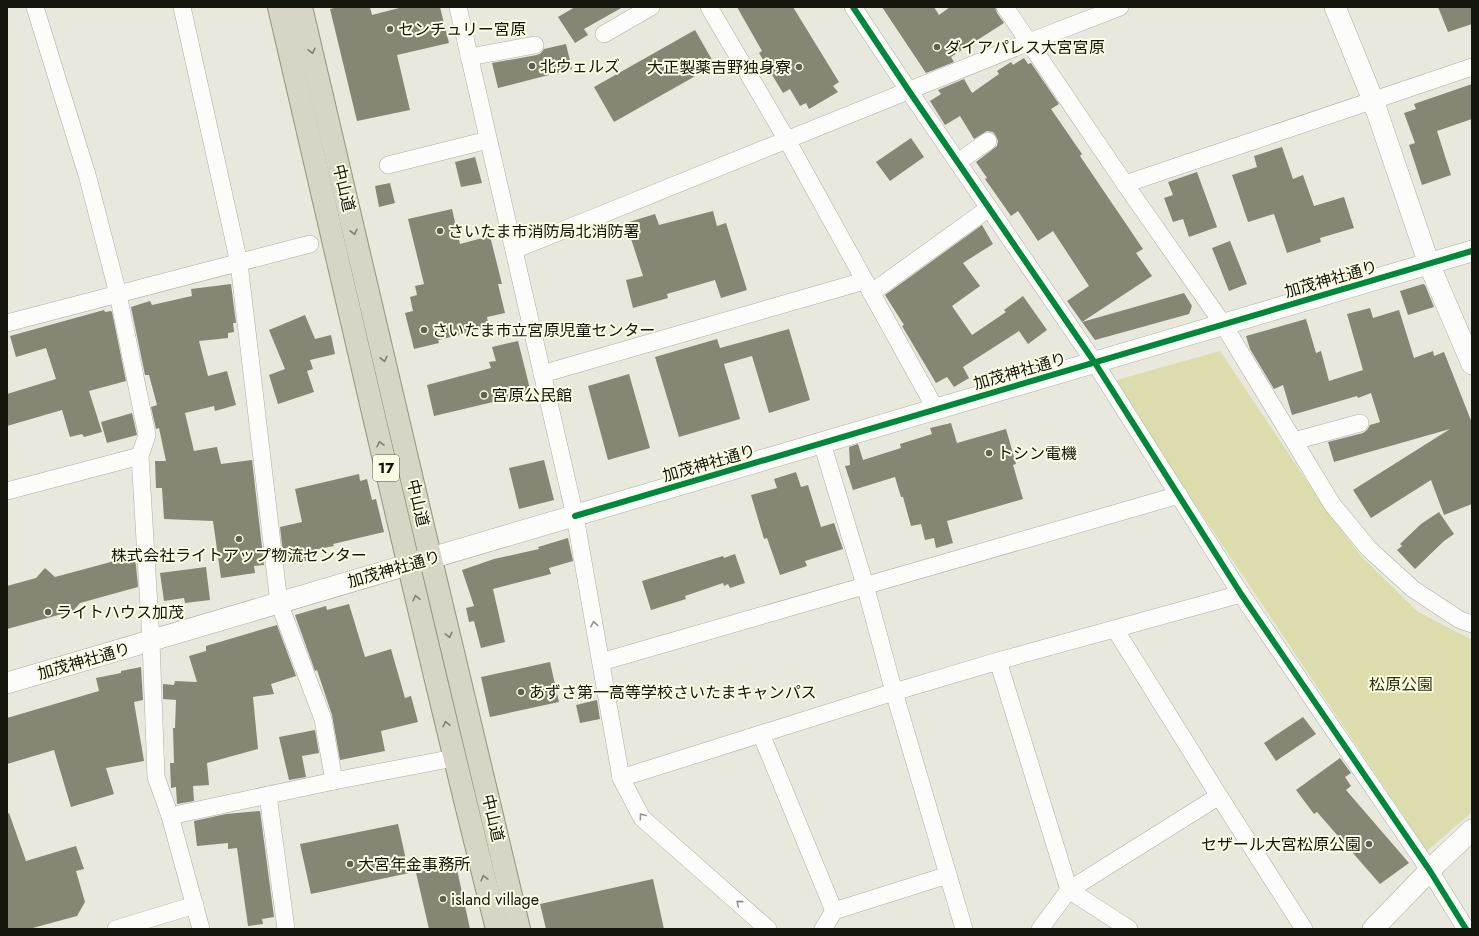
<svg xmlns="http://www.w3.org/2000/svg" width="1479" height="936" font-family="Jost,'Noto Sans JP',sans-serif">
<rect width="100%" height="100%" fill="#e8e8dc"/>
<polygon fill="#dcdcac" points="1220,351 1324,507 1362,557 1418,612 1472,640 1472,812 1427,851 1113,381"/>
<g fill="#868674">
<polygon points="338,7 370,7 372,15 403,7 440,7 449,43 397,55 410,110 357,121 330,9"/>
<polygon points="575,7 623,7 584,29 588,35 575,43 558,17"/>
<polygon points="737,7 793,7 839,82 833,86 838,92 809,109 806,103 800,106 790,89 783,93 759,53 762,51"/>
<polygon points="882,7 934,7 939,15 950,7 995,7 997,13 1004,23 951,57 954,62 926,73"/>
<polygon points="1438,7 1472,7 1472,24 1448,32"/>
<polygon points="695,30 715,65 614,122 594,87"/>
<polygon points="566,44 572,69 498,88 492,63 537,55 541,53 544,49"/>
<polygon points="1024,58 1028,64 1031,63 1059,104 1051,109 1082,154 1080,156 1143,249 1136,253 1152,276 1082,322 1067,301 1089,286 1053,231 1038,241 1018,211 1011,216 985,179 987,178 976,162 997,146 998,141 996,136 993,132 987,131 974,139 960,116 945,125 930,101 941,94 938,90 964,79 972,93 999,74 997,71 1011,62 1013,65"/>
<polygon points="1472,84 1472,119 1437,131 1451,175 1422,185 1409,145 1415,143 1404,113 1416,109 1414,104"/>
<polygon points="911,138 924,157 890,181 876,162"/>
<polygon points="1282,147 1293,179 1303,175 1314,206 1344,197 1354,228 1320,238 1321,242 1287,253 1274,214 1248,222 1232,175 1257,167 1254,156"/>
<polygon points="475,157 482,183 461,187 455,162"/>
<polygon points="1197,172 1217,227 1189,237 1183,219 1173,222 1164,198 1173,195 1168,182"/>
<polygon points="390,183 395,203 379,207 375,186"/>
<polygon points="452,209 460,244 490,236 502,284 498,284 505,313 487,317 489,328 438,340 439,343 414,349 405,313 413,311 410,297 417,295 415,286 424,284 408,219"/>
<polygon points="713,211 717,226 726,223 747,290 721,298 715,280 667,294 668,298 633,308 626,280 643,276 626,223 655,214 659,225"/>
<polygon points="982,225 993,244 963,263 980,286 952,306 972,335 1006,312 1004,310 1023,296 1047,330 1028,344 1019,331 963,367 969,378 954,387 947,377 936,383 902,326 904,325 885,295"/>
<polygon points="1230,241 1247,284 1229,291 1212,248"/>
<polygon points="231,284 236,323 233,323 234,332 228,333 228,338 199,341 208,376 227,371 236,405 215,411 214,406 185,413 194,451 217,447 221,464 252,460 264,565 254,566 255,573 221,578 213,521 164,519 162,488 156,488 155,461 166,461 159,428 156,429 151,407 157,405 149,375 145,375 131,307 150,301 152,305 192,296 191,289"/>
<polygon points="1423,284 1425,285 1434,307 1408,315 1400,291"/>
<polygon points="1184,293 1192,306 1189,314 1095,340 1082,322"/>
<polygon points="1370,308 1373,318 1399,310 1414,358 1433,351 1434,356 1444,352 1472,423 1472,504 1444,515 1431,480 1371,518 1353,490 1450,429 1334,462 1328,442 1363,433 1367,430 1370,425 1380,422 1371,393 1358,398 1357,396 1292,415 1283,385 1274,389 1250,349 1246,336 1306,319 1316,353 1321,351 1329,381 1363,370 1347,314"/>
<polygon points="104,310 105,312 111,311 112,312 126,381 89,391 102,432 84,437 82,434 70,437 62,410 7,426 7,394 56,379 46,348 16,357 10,336"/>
<polygon points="305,315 315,339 331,335 335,354 310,360 313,369 307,371 314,392 278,404 269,375 285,369 269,330"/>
<polygon points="789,329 810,400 769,413 752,356 724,364 740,419 679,437 655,357 717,339 720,348"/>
<polygon points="518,341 531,393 434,416 427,385 491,368 489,362 496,361 492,347"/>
<polygon points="629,374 650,448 608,460 588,386"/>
<polygon points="132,413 137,435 107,443 101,422"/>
<polygon points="951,423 957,443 1006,429 1016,464 1013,465 1023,499 947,521 953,543 936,548 934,538 925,540 921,524 911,526 903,497 901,497 895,477 853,490 845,466 850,465 849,447 858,444 863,460 901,448 900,444 932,434 930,428"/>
<polygon points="544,460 554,500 519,509 509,468"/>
<polygon points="796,472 801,487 808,485 821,527 834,523 843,549 805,561 807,566 780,575 767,538 764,539 751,495 777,488 774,479"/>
<polygon points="359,474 360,481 367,479 372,500 376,499 384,532 333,544 334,546 313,550 315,559 292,564 291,562 284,562 280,527 302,522 295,489"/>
<polygon points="1439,512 1454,534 1444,541 1415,569 1397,550 1402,546 1400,544 1421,524"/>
<polygon points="568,538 573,561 549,568 551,574 493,589 505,642 481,648 474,621 469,622 466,608 474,606 462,570 494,559 539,549 538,547"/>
<polygon points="735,554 745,583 730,588 728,584 724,586 723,583 685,596 686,599 651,610 642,581 723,556 724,558"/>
<polygon points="133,556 136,565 138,587 80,603 73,611 7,629 7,586 36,578 45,568 55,577"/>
<polygon points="206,567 210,600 185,603 184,598 164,601 160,573"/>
<polygon points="349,604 365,657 391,649 405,698 411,696 418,722 381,731 385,751 340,760 332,715 317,670 315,671 296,618 295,615 326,606 327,610"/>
<polygon points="277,625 296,676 271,684 274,694 253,697 258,749 207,763 209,785 193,786 194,801 177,804 176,787 171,788 170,763 174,763 173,728 175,728 176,700 163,699 163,684 174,685 175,681 197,682 189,656 206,651 206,646"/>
<polygon points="550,662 559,702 490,717 481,677"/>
<polygon points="141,667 143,700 134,702 144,761 106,768 114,794 71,807 54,750 7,764 7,718 99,691 96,678 121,673 121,671"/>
<polygon points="597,700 600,719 580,723 576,705"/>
<polygon points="1303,717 1316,734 1276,761 1264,743"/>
<polygon points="315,730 319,753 302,756 306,777 289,780 279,737"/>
<polygon points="1340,758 1351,773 1345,777 1351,786 1346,790 1409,863 1380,884 1317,812 1314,814 1296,790"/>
<polygon points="260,811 274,917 262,919 263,924 248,926 237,848 228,849 228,843 197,846 194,821 226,814"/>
<polygon points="9,813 26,861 76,846 84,869 76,871 85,902 77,916 29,929 7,929 7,814"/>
<polygon points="398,824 409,873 311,894 300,844"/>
<polygon points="438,859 440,868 456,865 470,929 429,929 414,864"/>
<polygon points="653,879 664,929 546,929 540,904"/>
</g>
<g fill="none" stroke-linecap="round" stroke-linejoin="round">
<defs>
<g id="minor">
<polyline points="35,7 88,178 118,294 147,435 140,456 151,641 156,777 170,816 201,929"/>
<polyline points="182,7 239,263 279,603 323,719 334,781"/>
<polyline points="458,7 575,516 621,778 642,818 768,929"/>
<polyline points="709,7 787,140 935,408"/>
<polyline points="853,7 909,91 1095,363 1241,594 1430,871 1466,929"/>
<polyline points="1005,7 1125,184 1223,324 1332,504 1369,549 1413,589 1460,620 1472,624"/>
<polyline points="604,34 651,7"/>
<polyline points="469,57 535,45"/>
<polyline points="958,162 988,141"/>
<polyline points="388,165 488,140"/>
<polyline points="1125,184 1472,67"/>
<polyline points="514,250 1029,42 1120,7"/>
<polyline points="871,293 989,208"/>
<polyline points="7,323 310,244"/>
<polyline points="542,374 864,281"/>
<polyline points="1294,441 1360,423"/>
<polyline points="822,443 865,585 894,692 964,929"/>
<polyline points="7,491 140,456"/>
<polyline points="1115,629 1219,796 1304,929"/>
<polyline points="998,661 1069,890 1129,929"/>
<polyline points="601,662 1179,495"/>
<polyline points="761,734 834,911"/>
<polyline points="621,778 894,692 998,661 1241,594"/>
<polyline points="268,795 286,929"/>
<polyline points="170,816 334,781 454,758"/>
<polyline points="116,929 195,905"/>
<polyline points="823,929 834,911 948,875"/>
<polyline points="1040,929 1069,890 1219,796"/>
</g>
<g id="tertiary">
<polyline points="1335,7 1373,100 1429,264 1472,364"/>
<polyline points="7,683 1472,251"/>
<polyline points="1373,929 1438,862 1472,830"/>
</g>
<g id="trunk">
<path d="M279 7C351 315 420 623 497 929"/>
<polyline points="301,7 426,539 519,929"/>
</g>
</defs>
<use href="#minor" stroke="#aeaea5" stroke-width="18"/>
<use href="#tertiary" stroke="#aeaea5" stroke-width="22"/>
<use href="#trunk" stroke="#95947c" stroke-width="24"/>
<use href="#minor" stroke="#fcfcfa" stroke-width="17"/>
<use href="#tertiary" stroke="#fcfcfa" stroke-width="21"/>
<use href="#trunk" stroke="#d6d5c6" stroke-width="22"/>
<defs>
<g id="cycleway">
<polyline points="853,7 909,91 1095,363 1241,594 1430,871 1466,929"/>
<polyline points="575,516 1472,251"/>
</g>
</defs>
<use href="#cycleway" stroke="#fbfce4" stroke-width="8"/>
<use href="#cycleway" stroke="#00873e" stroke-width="6"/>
</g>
<defs><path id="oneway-chevron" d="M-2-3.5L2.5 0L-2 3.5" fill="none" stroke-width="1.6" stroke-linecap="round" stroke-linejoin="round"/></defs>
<g stroke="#7f7f73">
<use href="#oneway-chevron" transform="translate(312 51) rotate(77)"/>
<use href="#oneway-chevron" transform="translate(354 232) rotate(77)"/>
<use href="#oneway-chevron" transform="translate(384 359) rotate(77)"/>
<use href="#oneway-chevron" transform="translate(380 444) rotate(-103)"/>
<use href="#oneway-chevron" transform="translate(416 598) rotate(-103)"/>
<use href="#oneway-chevron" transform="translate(449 635) rotate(76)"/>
<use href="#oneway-chevron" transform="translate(446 724) rotate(-103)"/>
<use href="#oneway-chevron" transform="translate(484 878) rotate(-104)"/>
</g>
<g stroke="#94948f">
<use href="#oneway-chevron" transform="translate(594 624) rotate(-100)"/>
<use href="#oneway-chevron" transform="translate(642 816) rotate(-126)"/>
<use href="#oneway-chevron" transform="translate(739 903) rotate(-139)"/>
</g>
<g fill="#5f6055" stroke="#fbfce4" stroke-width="1.5">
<circle cx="390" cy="29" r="4"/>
<circle cx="937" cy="47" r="4"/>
<circle cx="532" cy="66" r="4"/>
<circle cx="799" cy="67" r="4"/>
<circle cx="440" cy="231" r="4"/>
<circle cx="424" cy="330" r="4"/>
<circle cx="484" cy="395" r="4"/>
<circle cx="989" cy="453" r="4"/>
<circle cx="239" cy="539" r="4"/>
<circle cx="48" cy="612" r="4"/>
<circle cx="521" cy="692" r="4"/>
<circle cx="1369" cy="844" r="4"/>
<circle cx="350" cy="864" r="4"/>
<circle cx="443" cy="899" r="4"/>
</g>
<g text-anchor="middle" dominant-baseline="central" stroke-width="4" stroke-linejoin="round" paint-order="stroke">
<rect fill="#fbfce4" stroke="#5a5b4e" stroke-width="1" x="373" y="455" width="26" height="26" rx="3"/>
<g font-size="15" font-weight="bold" fill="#15160d">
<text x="386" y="468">17</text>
</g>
<g font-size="16" fill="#15160d" stroke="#fbfce4" text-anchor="start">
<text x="398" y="29">センチュリー宮原</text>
<text x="945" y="47">ダイアパレス大宮宮原</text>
<text x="540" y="66">北ウェルズ</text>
<text x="791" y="67" text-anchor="end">大正製薬吉野独身寮</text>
<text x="448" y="231">さいたま市消防局北消防署</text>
<text x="432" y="330">さいたま市立宮原児童センター</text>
<text x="492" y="395">宮原公民館</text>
<text x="997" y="453">トシン電機</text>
<text x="239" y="555" text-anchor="middle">株式会社ライトアップ物流センター</text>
<text x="56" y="612">ライトハウス加茂</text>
<text x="529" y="692">あずさ第一高等学校さいたまキャンパス</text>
<text x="1361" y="844" text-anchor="end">セザール大宮松原公園</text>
<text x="358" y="864">大宮年金事務所</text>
<text x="451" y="899">island village</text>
</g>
<g font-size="16" fill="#15160d" stroke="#fbfce4">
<text transform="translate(344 188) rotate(77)">中山道</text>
<text transform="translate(1331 279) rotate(-16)">加茂神社通り</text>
<text transform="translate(1020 371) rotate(-16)">加茂神社通り</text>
<text transform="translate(709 463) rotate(-16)">加茂神社通り</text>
<text transform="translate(418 503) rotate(77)">中山道</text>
<text transform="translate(394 569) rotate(-16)">加茂神社通り</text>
<text transform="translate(84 661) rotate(-16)">加茂神社通り</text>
<text transform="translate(493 818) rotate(77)">中山道</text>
</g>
<g font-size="16" fill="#32320e" stroke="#fbfce4">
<text x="1401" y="684">松原公園</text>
</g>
</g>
<rect width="1479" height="936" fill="none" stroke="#15160d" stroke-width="16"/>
</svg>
